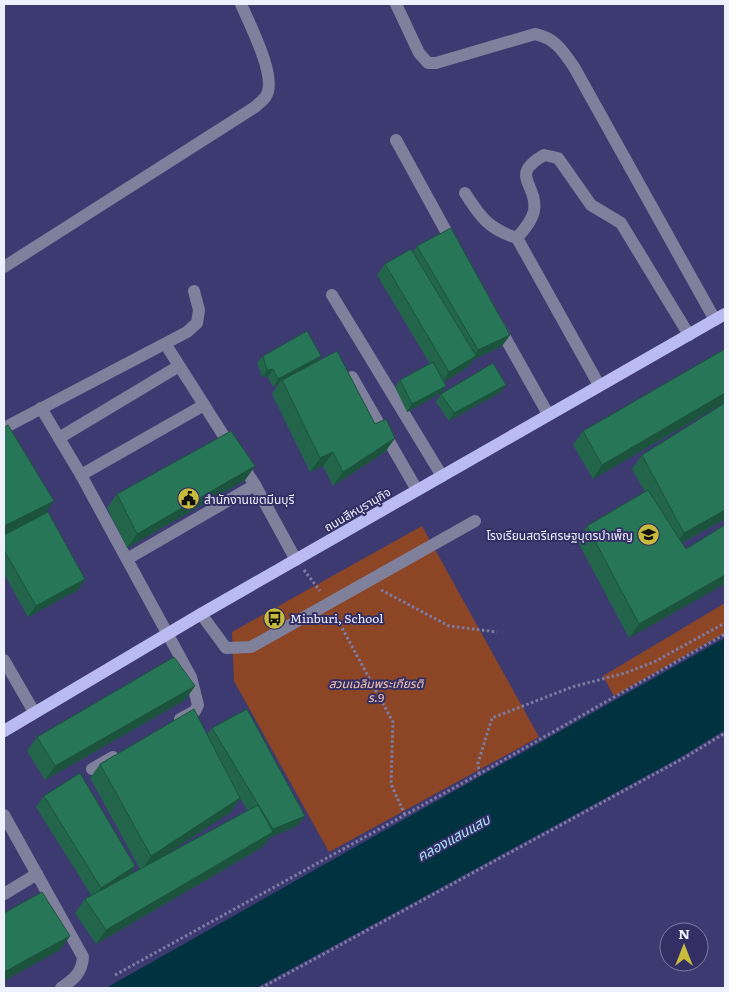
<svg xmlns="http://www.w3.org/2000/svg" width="729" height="992" font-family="Literata,'Noto Sans Thai',serif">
<rect width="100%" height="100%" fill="#3d3a71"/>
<g fill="#8c4525">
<polygon points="422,526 539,737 329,852 234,681 232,632"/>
<polygon points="725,603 725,633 614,696 603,676"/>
</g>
<polygon fill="#013240" points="725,638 725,730 681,757 256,988 106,988"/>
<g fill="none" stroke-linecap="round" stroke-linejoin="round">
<g stroke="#7d7ca4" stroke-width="3" stroke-dasharray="2.5 2.5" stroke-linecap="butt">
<polyline points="304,570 320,591"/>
<polyline points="381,590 449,626 497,632"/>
<polyline points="335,615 393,722 391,784 405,815"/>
<polyline points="479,774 478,763 492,718 572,687 625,673 654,662 725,623"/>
<polyline points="115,975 479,774 725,634"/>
<polyline points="261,988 684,758 725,733"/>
</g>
<g stroke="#7f809b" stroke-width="12">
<path d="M396 4 419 53 428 63H436L535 34C555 38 563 51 574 67L715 320"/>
<polyline points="396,140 453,244"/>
<path d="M465 193C481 218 489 229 517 238L599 385"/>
<path d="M517 238C523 231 532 221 534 211 538 183 508 176 544 155L558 158 591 205 621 223 689 335"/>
<path d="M4 267 255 107C258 104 264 100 266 96 278 78 249 23 241 4"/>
<polyline points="332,295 442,476"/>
<polyline points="498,325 548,414"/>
<polyline points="166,345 255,485 296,560"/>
<polyline points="352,377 417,490"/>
<polyline points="41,408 81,475 191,677 198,705 195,711 180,719"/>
<polyline points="4,428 187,332 197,323 199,310 194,291"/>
<polyline points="59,438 179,366"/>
<polyline points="81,475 204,405"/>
<polyline points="127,559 255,485"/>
<polyline points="201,614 226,648 251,647 475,521"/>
<polyline points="4,660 34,712"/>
<polyline points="92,769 113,757"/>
<path d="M4 815 83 957C82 973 74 979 61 988"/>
<polyline points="4,894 37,874"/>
</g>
<polyline stroke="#babbf3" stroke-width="12" points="4,731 201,614 725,314"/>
</g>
<g fill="#22654b" fill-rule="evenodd">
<polygon points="417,246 510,335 502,346 473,360 468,367 444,382 446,386 441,393 407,412 395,387 400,380 430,364 377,275 385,264 413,252"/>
<polygon points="725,349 725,402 593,479 573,445 583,431"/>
<polygon points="263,356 321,356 317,361 375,424 395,438 385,452 333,486 323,466 310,472 272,394 279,383 273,387 268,377 262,377 257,363"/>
<polygon points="501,392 449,421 436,402 441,394"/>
<polygon points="725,403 725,519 682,543 686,549 725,525 629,638 577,540 587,526 645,492 632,469 642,455"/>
<polygon points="4,427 45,514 85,579 78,590 28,617 4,574"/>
<polygon points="255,466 245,480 127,548 107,508 117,494"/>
<polygon points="195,686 185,700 45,780 27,751 37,737"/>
<path d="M212 728 305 816 297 826 269 838 264 846 96 944 75 913 85 899 91 895 36 807 44 796 135 866 129 875 140 869 90 778 100 764 207 735ZM240 798 248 811 157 860 231 812Z"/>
</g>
<g fill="#1b533d">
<polygon points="510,335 502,346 473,360 468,367 442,383 449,372 473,358 478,350"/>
<polygon points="321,356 316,363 282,380 279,383 273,387 278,379"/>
<polygon points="273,369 268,377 262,377 267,370"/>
<polygon points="506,385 501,392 449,421 454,413"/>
<polygon points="446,386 441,393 407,412 412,404"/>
<polygon points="725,393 725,402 593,479 602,465"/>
<polygon points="395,438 385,452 333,486 343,472"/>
<polygon points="333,452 323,466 310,472 320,458"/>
<polygon points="255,466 245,480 127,548 137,534"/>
<polygon points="54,501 44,515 4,535 4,526"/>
<polygon points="725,510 725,519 674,547 684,533"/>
<polygon points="725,575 725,584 629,638 639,624"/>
<polygon points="85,579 78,590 28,617 36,606"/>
<polygon points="195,686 185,700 45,780 55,766"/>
<polygon points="240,798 231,812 141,871 151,856"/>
<polygon points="305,816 297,826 269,838 264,846 96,944 106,930 269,835 273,829"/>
<polygon points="135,866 128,877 93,899 101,888"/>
<polygon points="70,936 60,950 4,981 4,972"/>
</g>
<g fill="#277657" stroke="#1b533d">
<polygon points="451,228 510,335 478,350 417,246"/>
<polygon points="411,249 476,356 449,372 385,264"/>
<polygon points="307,331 321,356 278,379 273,369 267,370 263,356"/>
<polygon points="725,349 725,393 602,465 583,431"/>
<polygon points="337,351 375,424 386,419 395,438 343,472 333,452 320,458 282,380"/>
<polygon points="433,362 446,386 412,404 400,380"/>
<polygon points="493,363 506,385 454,413 441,394"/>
<polygon points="725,403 725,510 684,533 642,455"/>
<polygon points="8,425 54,501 4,526 4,427"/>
<polygon points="231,431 255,466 137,534 117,494"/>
<polygon points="648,490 686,549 725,525 725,575 639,624 587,526"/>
<polygon points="48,512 85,579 36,606 4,550 4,535"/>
<polygon points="174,657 195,686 55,766 37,737"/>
<polygon points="194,709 240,798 151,856 100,764"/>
<polygon points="247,709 305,816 273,829 212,728"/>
<polygon points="80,773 135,866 101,888 44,796"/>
<polygon points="258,805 273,832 106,930 85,899"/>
<polygon points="42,892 70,936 4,972 4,913"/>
</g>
<defs>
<symbol id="civic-disc" viewBox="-11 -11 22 22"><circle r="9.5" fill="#c8bb3b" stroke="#332f65"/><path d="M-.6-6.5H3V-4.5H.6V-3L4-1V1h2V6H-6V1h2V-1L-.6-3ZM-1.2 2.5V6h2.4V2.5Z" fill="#111"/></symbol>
<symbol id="school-disc" viewBox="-11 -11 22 22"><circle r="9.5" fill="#c8bb3b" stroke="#332f65"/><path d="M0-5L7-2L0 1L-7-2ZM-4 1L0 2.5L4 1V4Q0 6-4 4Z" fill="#111"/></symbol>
<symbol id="bus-disc" viewBox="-11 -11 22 22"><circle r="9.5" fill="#c8bb3b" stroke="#332f65"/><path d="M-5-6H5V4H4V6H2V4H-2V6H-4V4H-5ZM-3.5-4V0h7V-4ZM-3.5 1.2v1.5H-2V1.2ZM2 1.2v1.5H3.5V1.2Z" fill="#111"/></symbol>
</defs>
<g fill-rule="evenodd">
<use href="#civic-disc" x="176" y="486" width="25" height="25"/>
<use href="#school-disc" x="636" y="522" width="25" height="25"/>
<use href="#bus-disc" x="262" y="606" width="25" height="25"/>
</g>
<g text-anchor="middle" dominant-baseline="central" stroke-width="4" stroke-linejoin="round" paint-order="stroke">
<g font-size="12" fill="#eff0fe" stroke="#332f65" text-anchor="start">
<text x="204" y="499">สำนักงานเขตมีนบุรี</text>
<text x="633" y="535" text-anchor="end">โรงเรียนสตรีเศรษฐบุตรบำเพ็ญ</text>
<text x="290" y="618">Minburi, School</text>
</g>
<g font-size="12" fill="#eff0fe" stroke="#332f65">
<text transform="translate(357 509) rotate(-30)">ถนนสีหบุรานุกิจ</text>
</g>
<g font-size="12" font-style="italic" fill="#f9c5b0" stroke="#332f65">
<text x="376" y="683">สวนเฉลิมพระเกียรติ<tspan x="376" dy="14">ร.9</tspan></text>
</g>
<g font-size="14" font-style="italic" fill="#abe5fb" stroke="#332f65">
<text transform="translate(453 837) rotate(-29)">คลองแสนแสบ</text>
</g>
</g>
<rect width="729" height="992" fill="none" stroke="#eff0fe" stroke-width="10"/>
<g transform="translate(684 947)"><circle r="24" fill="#332f65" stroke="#7e7ca2"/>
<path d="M0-4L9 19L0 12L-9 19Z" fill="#c8bb3b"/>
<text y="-8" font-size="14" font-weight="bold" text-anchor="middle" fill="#eff0fe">N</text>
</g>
</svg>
